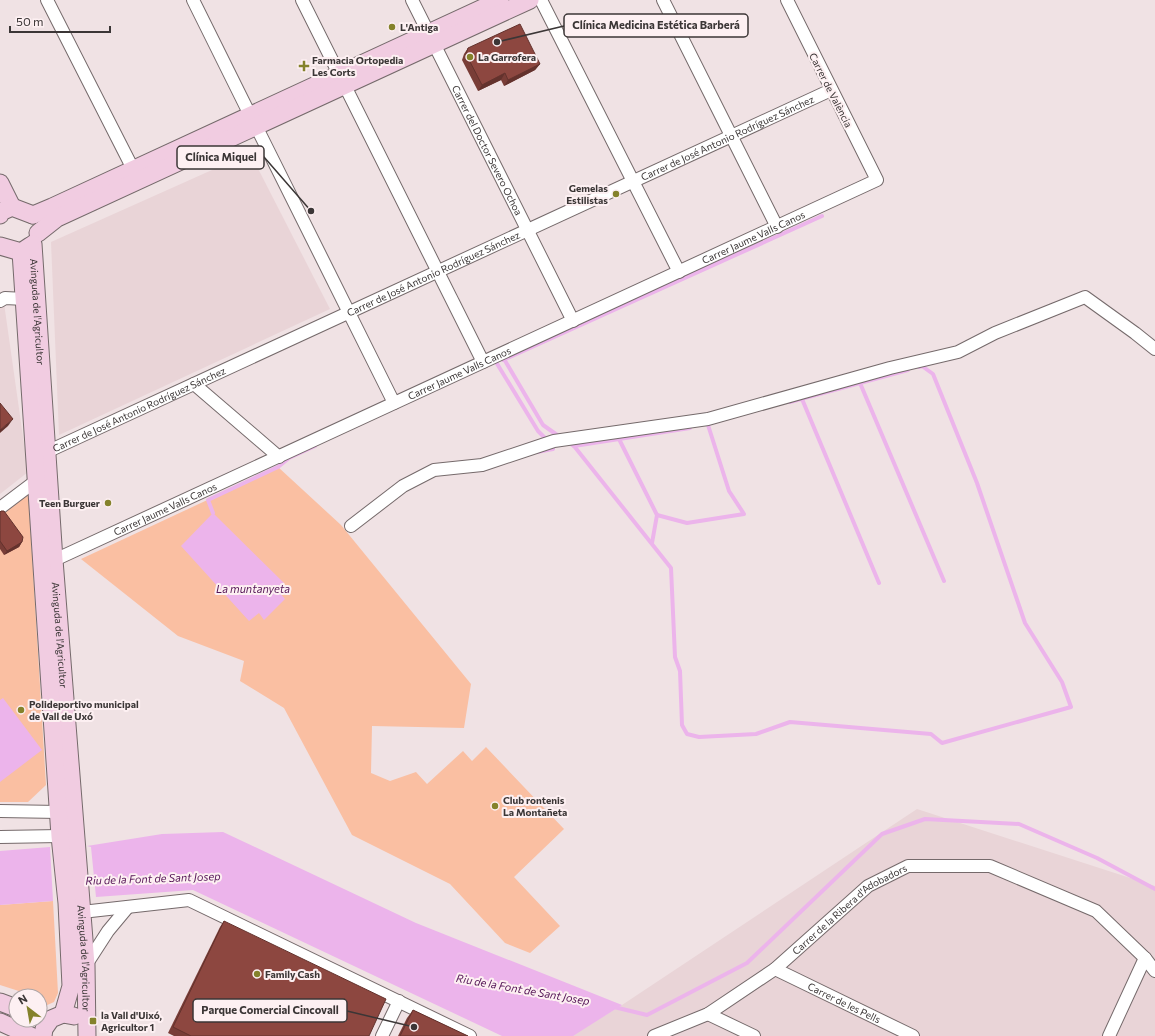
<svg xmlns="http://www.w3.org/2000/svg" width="1155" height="1036" font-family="Commissioner,sans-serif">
<rect width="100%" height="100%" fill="#f0e2e4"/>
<g fill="#e9d4d7">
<polygon points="250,153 330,309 59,435 51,242"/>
<polygon points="4,303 28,472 0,494 0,306"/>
<polygon points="917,809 1155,886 1155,1036 571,1036 622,1005"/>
</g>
<g fill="#fabfa2">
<polygon points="278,467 341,525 471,684 464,728 372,726 371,773 390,781 416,772 427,784 463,751 472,761 486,747 564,829 514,877 560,926 530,953 505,943 450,884 352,835 284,708 240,681 244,661 178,636 81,559"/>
<polygon points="28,489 46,785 28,802 0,802 0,511"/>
<polygon points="53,901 58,993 54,1002 45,1006 40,1005 40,996 27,996 25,993 0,985 0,905"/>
</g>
<g fill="#ecb4eb">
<polygon points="213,513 284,583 279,592 285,599 264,620 259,613 249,621 181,546"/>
<polygon points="3,698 42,750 0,782 0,700"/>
<polygon points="223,832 416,923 622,1005 573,1036 502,1036 193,890 96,897 91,847 87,846 162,834"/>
<polygon points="50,847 53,901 0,905 0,851"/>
</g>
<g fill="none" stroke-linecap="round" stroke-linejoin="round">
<g stroke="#ecb4eb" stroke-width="4">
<polyline points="504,359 543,425 560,437"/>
<polyline points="503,360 822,216"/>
<polyline points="496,362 538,431 546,439 553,449 537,452"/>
<polyline points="860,383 944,581"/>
<polyline points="802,399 879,583"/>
<polyline points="790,402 908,370"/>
<polyline points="619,439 657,515 652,543"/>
<polyline points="568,442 574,446 690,428"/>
<polyline points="574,446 671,568 675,657 680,671 682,725 687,734 699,737 756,734 790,722 931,734 942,743 1071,707 1062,682 1025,623 977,483 933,374 922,366 919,367"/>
<polyline points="213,513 208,500 278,467 289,458 315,446"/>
<polyline points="657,515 687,523 744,514 729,491 708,425"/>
<polyline points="84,880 99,879"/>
<polyline points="614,1007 647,1015 747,963 882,834 925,819 1019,824 1097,858 1155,889"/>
</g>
<defs>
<g id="street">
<polyline points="47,0 133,169"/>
<polyline points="193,0 250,115"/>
<polyline points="302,0 483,362"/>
<path id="s1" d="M412 0 573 321"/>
<polyline points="541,0 679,272"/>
<polyline points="663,0 777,227"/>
<polyline points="256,126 394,403"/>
<polyline points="0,301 5,298 25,299"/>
<polyline points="194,384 279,457"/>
<path id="s2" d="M40 455 831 90"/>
<polyline points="0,508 37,480"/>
<polyline points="351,526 403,486 434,470 482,465 554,441 708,419 890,368 958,352 995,333 1085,297 1135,333 1155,349"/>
<path id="s3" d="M48 563 877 180 787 0"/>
<polyline points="0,811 59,812"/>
<polyline points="0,837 60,836"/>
<polyline points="82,912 189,900 470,1036"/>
<polyline points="86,965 108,931 128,907"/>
<path id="s4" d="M775 969 913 1036"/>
<polyline points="708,1014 754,1036"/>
<polyline points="382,1036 399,1001"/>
<path id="s5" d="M654 1036 708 1014 775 969 868 886 908 866H990L1096 911 1145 958 1155 971"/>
<polyline points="1109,1036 1145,958"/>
</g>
<g id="secondary">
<polyline points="0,183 12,207"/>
<polyline points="0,215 1,212 12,207 33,215"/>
<polyline points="33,215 52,207 500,0"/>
<polyline points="38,233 57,218 530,0"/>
<path id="s6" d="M33 244 54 560 86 965 87 1036"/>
<polyline points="0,246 21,252 30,246"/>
<polyline points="21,252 60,836 67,903 71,986 63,1014"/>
<polyline points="0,1002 16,1008"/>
<polyline points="0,1022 31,1036"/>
<polyline points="43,1036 44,1029 51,1019 63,1014 74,1016"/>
</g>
</defs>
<use href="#street" stroke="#756a6b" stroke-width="14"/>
<use href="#secondary" stroke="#756a6b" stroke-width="19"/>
<use href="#street" stroke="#fff" stroke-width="12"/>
<use href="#secondary" stroke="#f1cce1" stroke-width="17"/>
</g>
<g fill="#793d37">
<polygon points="468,48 540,64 535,70 504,86 501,80 478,91 462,60 464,54"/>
<polygon points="0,512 22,542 19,547 4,555 0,549"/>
<polygon points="224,921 369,1036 174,1036 168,1033 220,927"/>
<polygon points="413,1010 468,1036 398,1036 407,1018"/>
</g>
<g fill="#63322d">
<polygon points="540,64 535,70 504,86 508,80"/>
<polygon points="505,73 501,80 478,91 482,85"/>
<polygon points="13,419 8,426 0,433 0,430"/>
<polygon points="22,542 19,547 4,555 7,551"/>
</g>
<g fill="#8d4740" stroke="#63322d">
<polygon points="520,24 540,64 508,80 505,73 482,85 466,54 468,48"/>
<polygon points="0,403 13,419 0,430"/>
<polygon points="1,511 4,511 23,537 22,542 7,551 0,541 0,512"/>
<polygon points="224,921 386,999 369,1036 191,1036 173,1027"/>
<polygon points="413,1010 468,1036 400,1036"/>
</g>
<g fill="#84822b" stroke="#fdf0f2" stroke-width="1.5">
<circle cx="392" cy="27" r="4"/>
<circle cx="470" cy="57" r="4"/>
<path d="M302 60h4v4h4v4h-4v4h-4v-4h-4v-4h4z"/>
<circle cx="616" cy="194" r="4"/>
<circle cx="108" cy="503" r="4"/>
<circle cx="21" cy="710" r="4"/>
<circle cx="495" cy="806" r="4"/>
<circle cx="257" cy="974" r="4"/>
<rect x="89" y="1017" width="8" height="8" rx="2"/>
</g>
<g text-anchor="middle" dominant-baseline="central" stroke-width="4" stroke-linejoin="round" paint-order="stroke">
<g font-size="10" font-weight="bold" fill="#3b3636" stroke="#fdf0f2" text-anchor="start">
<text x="400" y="27">L'Antiga</text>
<text x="478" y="57">La Garrofera</text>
<text x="312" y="60">Farmacia Ortopedia<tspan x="312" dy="12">Les Corts</tspan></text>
<text x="608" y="188" text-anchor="end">Gemelas<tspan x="608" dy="12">Estilistas</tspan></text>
<text x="100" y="503" text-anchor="end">Teen Burguer</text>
<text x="29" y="704">Polideportivo municipal<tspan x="29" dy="12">de Vall de Uxó</tspan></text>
<text x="503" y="800">Club rontenis<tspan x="503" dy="12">La Montañeta</tspan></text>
<text x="265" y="974">Family Cash</text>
<text x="101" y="1015">la Vall d'Uixó,<tspan x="101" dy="12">Agricultor 1</tspan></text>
</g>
<g font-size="10" fill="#3b3636" stroke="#fdf0f2">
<text transform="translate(831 90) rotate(63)">Carrer de València</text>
<text stroke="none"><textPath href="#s2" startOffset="757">Carrer de José Antonio Rodríguez Sánchez</textPath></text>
<text stroke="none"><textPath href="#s1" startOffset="168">Carrer del Doctor Severo Ochoa</textPath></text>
<text stroke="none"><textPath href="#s3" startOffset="777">Carrer Jaume Valls Canos</textPath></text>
<text stroke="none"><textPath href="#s2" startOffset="433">Carrer de José Antonio Rodríguez Sánchez</textPath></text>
<text stroke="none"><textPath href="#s6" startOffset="68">Avinguda de l'Agricultor</textPath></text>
<text stroke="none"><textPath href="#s3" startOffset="453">Carrer Jaume Valls Canos</textPath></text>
<text stroke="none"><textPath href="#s2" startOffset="109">Carrer de José Antonio Rodríguez Sánchez</textPath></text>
<text stroke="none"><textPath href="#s3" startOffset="129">Carrer Jaume Valls Canos</textPath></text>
<text stroke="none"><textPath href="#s6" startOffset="392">Avinguda de l'Agricultor</textPath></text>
<text stroke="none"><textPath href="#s5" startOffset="235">Carrer de la Ribera d'Adobadors</textPath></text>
<text stroke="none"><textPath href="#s6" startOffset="716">Avinguda de l'Agricultor</textPath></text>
<text stroke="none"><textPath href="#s4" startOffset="77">Carrer de les Pells</textPath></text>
</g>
<g font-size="11" font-style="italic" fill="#541456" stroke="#fdf0f2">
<text x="253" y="588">La muntanyeta</text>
<text transform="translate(153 878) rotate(-2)">Riu de la Font de Sant Josep</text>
<text transform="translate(523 989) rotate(10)">Riu de la Font de Sant Josep</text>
</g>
</g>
<path fill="none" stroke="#3b3636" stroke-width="1.5" d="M497 42L564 26M311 211L264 157M414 1027L347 1011"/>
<g fill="#3b3636" stroke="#fdf0f2" stroke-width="1.5">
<circle cx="497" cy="42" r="4"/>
<circle cx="311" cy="211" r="4"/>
<circle cx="414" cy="1027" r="4"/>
</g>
<g fill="#fdf0f2" stroke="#3b3636" stroke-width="1.5">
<rect x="564" y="14" width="184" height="23" rx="4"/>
<rect x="177" y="146" width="87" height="23" rx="4"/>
<rect x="193" y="999" width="154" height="23" rx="4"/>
</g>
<g font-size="11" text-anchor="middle" font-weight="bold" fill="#3b3636">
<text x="656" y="29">Clínica Medicina Estética Barberá</text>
<text x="221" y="161">Clínica Miquel</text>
<text x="270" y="1014">Parque Comercial Cincovall</text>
</g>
<g transform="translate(28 1008) rotate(329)"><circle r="19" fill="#fdf0f2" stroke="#afa6a7"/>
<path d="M0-3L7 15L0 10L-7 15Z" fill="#84822b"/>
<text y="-6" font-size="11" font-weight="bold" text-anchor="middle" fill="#3b3636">N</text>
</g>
<path d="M10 26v6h100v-6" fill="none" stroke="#3b3636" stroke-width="2"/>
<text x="16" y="26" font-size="12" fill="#3b3636" stroke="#fdf0f2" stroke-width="3" paint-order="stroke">50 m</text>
</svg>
